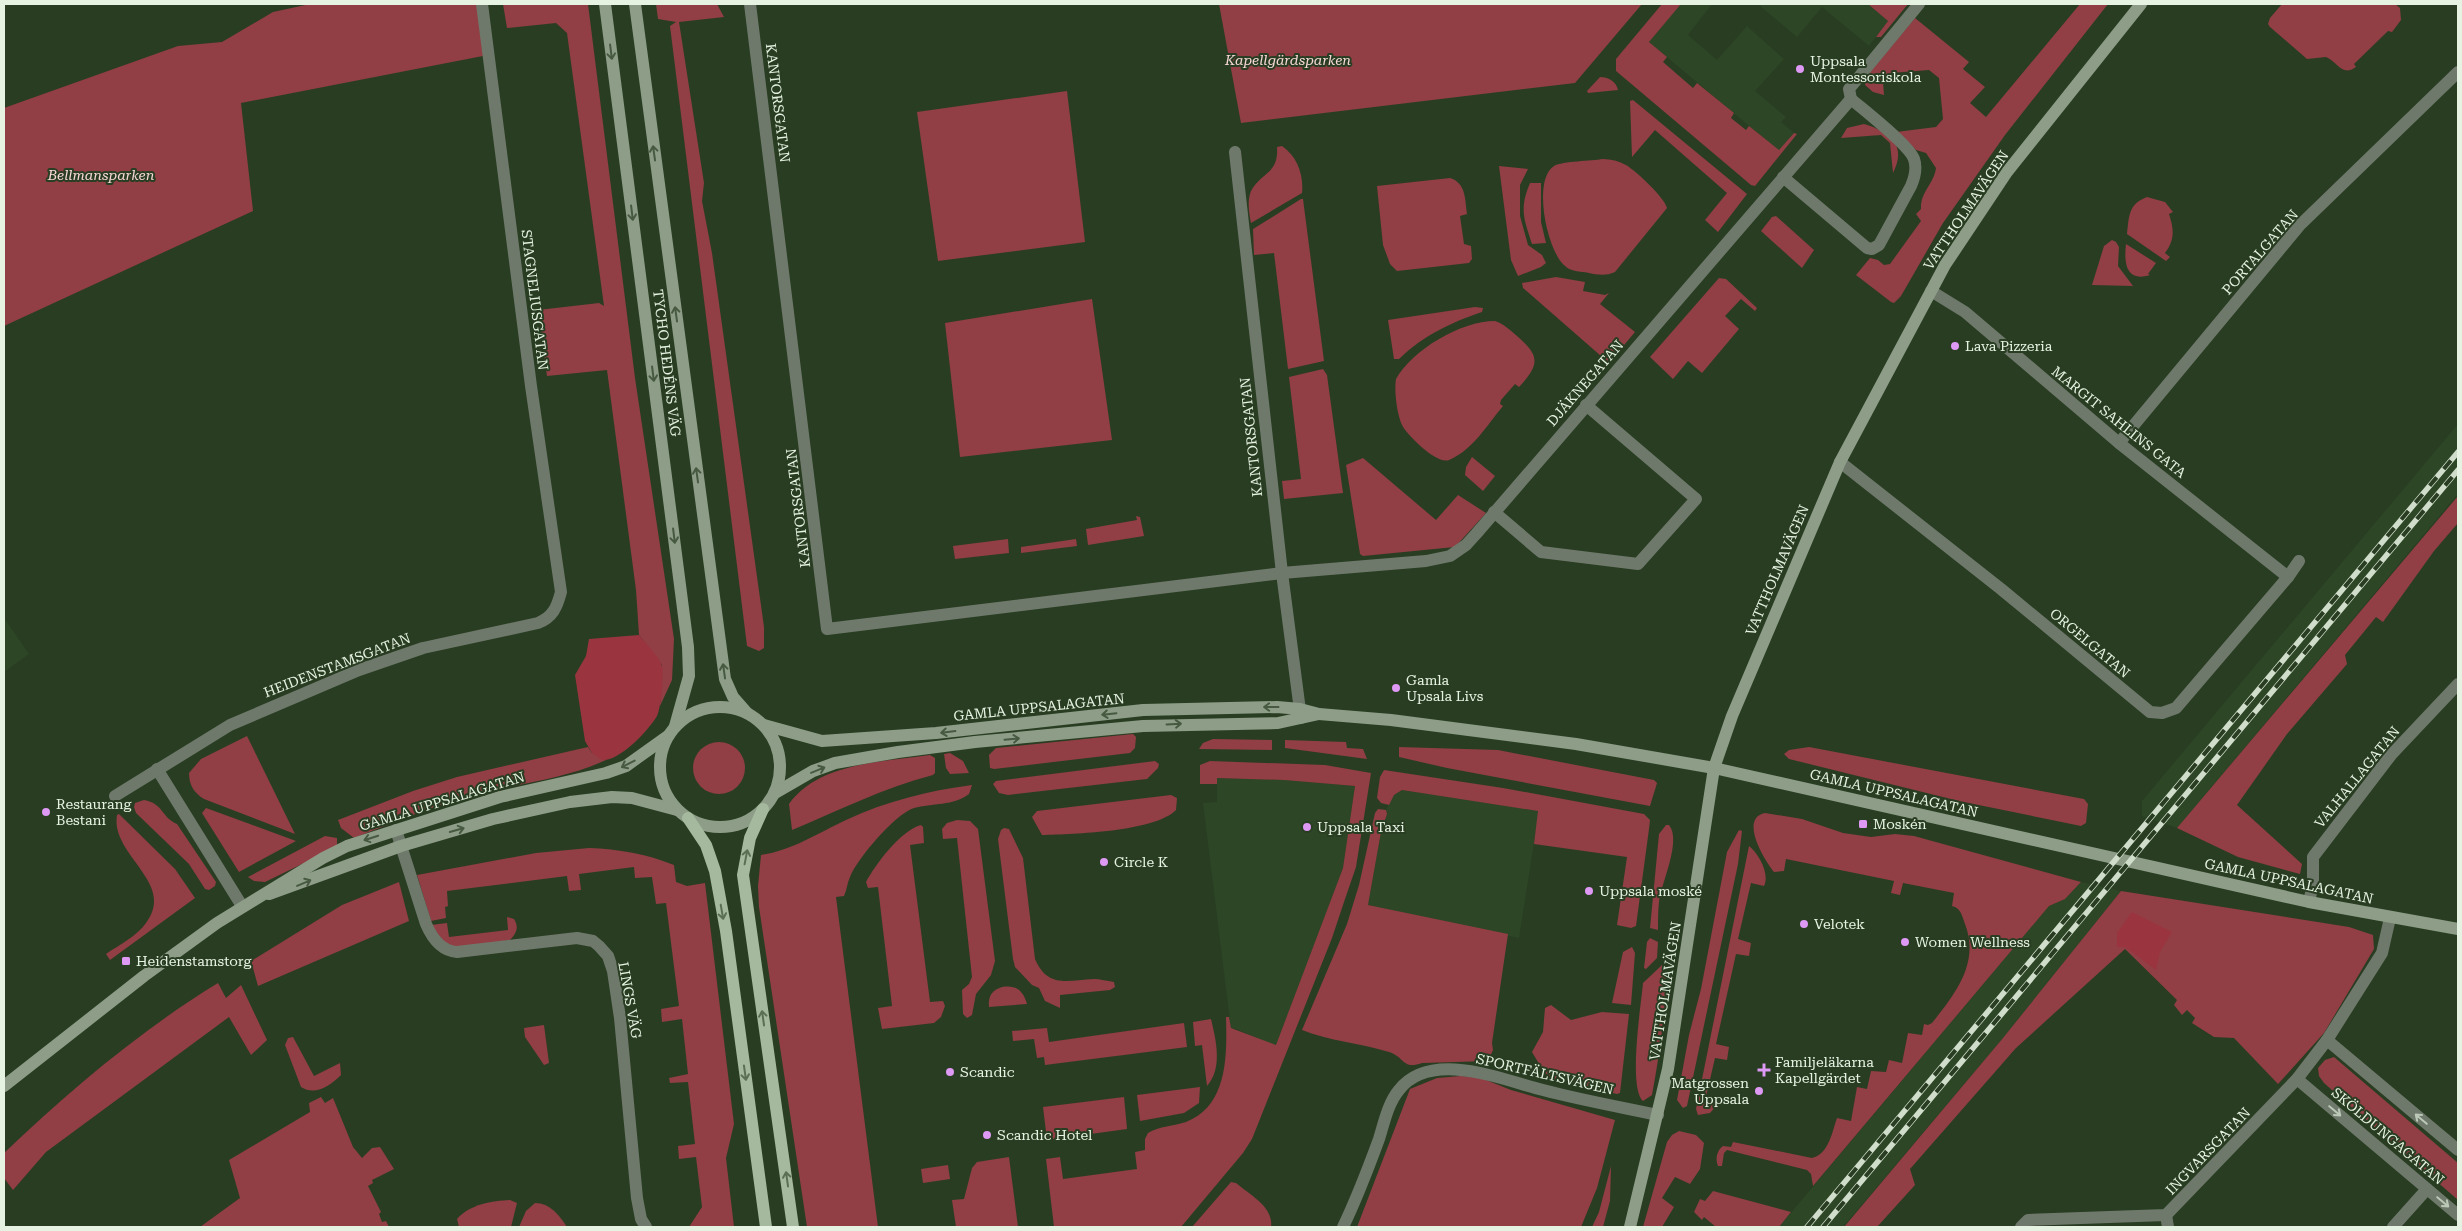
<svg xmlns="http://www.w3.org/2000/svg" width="2462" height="1231" font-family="'Roboto Serif',serif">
<rect width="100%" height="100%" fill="#293d22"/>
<g fill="#2d4625">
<polygon points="1681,4 1712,4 1688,35 1717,60 1747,26 1784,59 1755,91 1786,117 1781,122 1794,133 1779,151 1649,42"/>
<polygon points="1762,4 1868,4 1888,21 1869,46 1822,7 1797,37 1760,6"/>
<polygon points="2458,424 2458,494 2177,828 2142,816 2142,801"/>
<polygon points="4,618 29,654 4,672"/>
<polygon points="1217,778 1284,780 1355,786 1343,868 1276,1046 1234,1028 1231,1029 1203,803 1217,802"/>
<polygon points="1402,790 1539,811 1519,938 1368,905 1381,832 1387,814 1386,810 1394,795"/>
<polygon points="2081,882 2121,891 2003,1038 1843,1227 1779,1227 2049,906 2065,899"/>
</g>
<g fill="#913e44">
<polygon points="310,4 482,4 488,55 241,103 253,211 4,326 4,108 178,46 222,42 273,12"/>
<polygon points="503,4 588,4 635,378 674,639 672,680 660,706 662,665 639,635 636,590 607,370 547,376 538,310 599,303 604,306 567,33 556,23 507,28"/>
<polygon points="656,4 717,4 724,17 679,22 704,183 702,201 712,253 764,627 764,648 759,651 747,646 670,26 676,22 658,19"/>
<polygon points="1219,4 1642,4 1575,83 1241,123"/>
<polygon points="1662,4 1681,4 1649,42 1667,57 1663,62 1693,88 1697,83 1734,113 1731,118 1746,130 1749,126 1779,150 1794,133 1797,134 1755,186 1751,185 1616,71 1616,59"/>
<polygon points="1868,4 1908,4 1881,37 1876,37 1888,21"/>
<path d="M2080 4H2108L2005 135 1943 223 1901 296 1894 303 1891 302 1856 275 1870 258 1878 260 1884 265 1890 264 1921 221 1916 214 1921 209C1920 192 1934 184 1936 168L1926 153 1916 150 1896 132 1936 127 1943 119 1939 78 1929 70 1891 73 1883 82 1884 95 1873 92 1865 85V78L1915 18 1969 62 1963 69 1985 87 1970 103 1986 117Z"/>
<path d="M2282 4H2395L2400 8 2401 20 2392 32 2388 31 2354 64 2356 67C2342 77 2339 63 2326 57L2307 59 2270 27 2268 24 2270 18Z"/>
<path d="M1600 77C1608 77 1616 81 1618 90L1588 93 1587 91Z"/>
<polygon points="1067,91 1085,242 938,261 917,112"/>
<polygon points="1633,100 1747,194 1718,232 1705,220 1727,193 1655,130 1632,157 1630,101"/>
<path d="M1864 124C1891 132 1907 146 1893 173L1890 143 1881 135 1841 138 1847 128Z"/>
<path d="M1282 146C1297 156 1304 175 1302 193L1251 223C1249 213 1247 201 1251 191 1261 172 1279 174 1277 147Z"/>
<path d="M1603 159C1611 159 1619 161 1626 165 1636 171 1665 198 1667 208L1615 272C1606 276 1598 275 1589 273 1580 271 1570 272 1564 265 1547 250 1532 180 1554 166 1563 161 1591 161 1603 159Z"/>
<polygon points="1499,166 1528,169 1520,185 1520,216 1528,245 1542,255 1546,263 1541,267 1518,276 1511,260"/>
<path d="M1450 178C1466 183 1465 199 1467 214L1460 216 1464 244 1471 246 1472 259 1469 263 1397 271 1390 264 1383 245 1377 186Z"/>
<path d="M1530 183H1541V222L1546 243 1532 244C1524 219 1519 209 1530 183Z"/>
<path d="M2147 197 2165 202 2173 212 2169 214C2174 229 2175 240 2165 253L2170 257 2166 261 2127 234C2129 217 2128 204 2147 197Z"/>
<polygon points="1301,199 1303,199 1324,361 1288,369 1274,253 1254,255 1253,229"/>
<polygon points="1776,216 1814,250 1802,268 1761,231 1772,217"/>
<polygon points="2112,240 2116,242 2119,247 2118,266 2133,286 2092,285 2104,246"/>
<path d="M2126 244 2156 263 2148 274 2150 275C2125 283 2124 261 2126 244Z"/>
<polygon points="1556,277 1585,282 1583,291 1605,295 1609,293 1600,304 1635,332 1609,363 1523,288 1522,283"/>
<polygon points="1719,278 1726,279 1757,308 1755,311 1741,299 1725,316 1739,329 1702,373 1688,361 1673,379 1650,357"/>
<polygon points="1092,299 1112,440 960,457 945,323"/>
<path d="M1475 307 1483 308 1482 312C1450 323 1424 335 1399 359H1394L1388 320Z"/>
<path d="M1495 321C1504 324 1510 330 1517 336 1540 356 1540 364 1519 387L1515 384 1501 400 1500 404 1503 406C1487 425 1473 450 1449 460 1437 465 1407 435 1402 425 1397 414 1394 391 1396 379 1412 350 1461 321 1495 321Z"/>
<polygon points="1323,369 1327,375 1343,493 1284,499 1282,481 1301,479 1289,377"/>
<polygon points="1472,457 1495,476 1483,491 1465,475 1466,467"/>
<polygon points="1363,458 1436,520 1458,495 1486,513 1455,547 1363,556 1360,554 1346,465"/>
<polygon points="2458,496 2458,523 2434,551 2383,622 2376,617 2345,655 2347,664 2287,734 2237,805 2302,864 2300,874 2238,857 2177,828"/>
<polygon points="1136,516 1140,517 1144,536 1088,545 1086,529 1137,520"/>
<polygon points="1008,539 1009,553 955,559 953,546"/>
<polygon points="1076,539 1077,546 1021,553 1021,547"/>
<polygon points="1133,734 1136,737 1135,748 1130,753 994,769 990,768 989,755 996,748"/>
<path d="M247 736 295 834 204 799C194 793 189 785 189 773L201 759Z"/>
<polygon points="1213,739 1272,740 1272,750 1199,749 1203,743"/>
<polygon points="1285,740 1346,742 1347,748 1363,749 1367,759 1285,748"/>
<circle cx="719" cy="768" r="26"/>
<path d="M588 747 592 753 606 760C565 779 517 784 473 795 432 806 393 823 354 838L341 828 338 820 413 791 457 777Z"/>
<polygon points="1399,747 1498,750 1654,780 1657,783 1650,806 1447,768 1399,757"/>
<polygon points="1809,747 2084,799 2088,804 2086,823 2081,826 1959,801 1789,759 1784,754 1789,750"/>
<polygon points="950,753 963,761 969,773 950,774 946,768 944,754"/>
<path d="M930 755 935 758V773L933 775C883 788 840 810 792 830L789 804C819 762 884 762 930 755Z"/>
<polygon points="1155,761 1159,764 1158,768 1147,779 1008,795 999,793 993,784 996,781"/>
<path d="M1210 761 1325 765 1371 773 1356 867 1344 902 1332 938 1252 1139 1243 1153 1181 1227H1054L1046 1159 1060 1157 1063 1179 1137 1169 1135 1152 1145 1150V1139L1148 1133C1159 1126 1174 1126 1186 1122 1228 1106 1227 1055 1226 1017H1229L1231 1028 1276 1045 1343 868 1355 786 1284 780 1217 778V784H1200V765Z"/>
<polygon points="1384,770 1503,788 1644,814 1650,820 1649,829 1636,926 1631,928 1617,925 1627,857 1534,844 1538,811 1402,790 1394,795 1389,805 1381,803 1377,798 1380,777"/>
<path d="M972 785 969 794C954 806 932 803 914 808 895 814 857 859 850 877 847 883 847 890 844 896L836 897 878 1227H807L759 907 758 886 761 855C793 850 818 833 846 820 887 801 927 791 972 785Z"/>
<path d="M1171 795 1177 798 1176 810C1154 832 1073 834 1042 835L1032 817 1037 811Z"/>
<path d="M144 800C163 803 162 818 177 824L216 882 215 886 209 890 205 889 189 864 136 813 134 807 135 803Z"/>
<polygon points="206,808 296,841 239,872 202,813"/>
<path d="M1378 809 1386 810 1387 814 1381 832 1368 905 1508 934 1492 1043 1493 1050 1488 1061 1422 1063C1402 1070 1405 1057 1389 1052 1360 1043 1329 1041 1302 1030L1347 924 1359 885 1375 813Z"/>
<path d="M1765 813 1802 819 1843 833 1871 837 1895 834 1914 836 2081 882 2065 899 2049 906 1813 1186 1811 1174 1807 1170 1727 1150 1724 1153 1722 1166H1718C1715 1159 1717 1150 1723 1146L1731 1147 1733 1142 1812 1158C1829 1154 1832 1132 1837 1118L1851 1121 1857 1087 1867 1089 1871 1071 1886 1072 1889 1060 1902 1063 1908 1033 1922 1035 1924 1024 1928 1025 1932 1023C1955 994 1980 963 1965 924 1962 916 1961 908 1952 906L1954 893 1903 883 1900 895 1891 893 1894 881 1786 859 1784 871 1774 872C1764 860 1739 818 1765 813Z"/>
<path d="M119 814 175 869 195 898 110 960 106 954C119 945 137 936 146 923 177 883 110 855 117 815Z"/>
<polygon points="957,820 970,821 978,829 995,961 991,975 976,994 972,1015 967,1018 963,1014 962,990 969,984 972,977 957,838 943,839 942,829 947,823"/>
<path d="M921 825 923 827 924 843 910 845 930 1002 943 1001 945 1006 941 1017 934 1023 882 1029 878 1008 892 1006 878 887 868 888 866 882C875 865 901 830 921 825Z"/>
<path d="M1666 825H1669C1682 841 1661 883 1659 902 1658 911 1658 921 1658 930L1650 928 1659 834Z"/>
<path d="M1004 828 1009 829 1023 858 1035 959C1048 989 1068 980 1094 979 1100 979 1107 981 1114 982L1115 987 1110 990 1060 995V1008L1045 1001 1039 988 1032 985 1015 967 1013 959 998 839 1001 830Z"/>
<polygon points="1739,830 1742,831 1738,864 1687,1106 1683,1108 1677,1100 1689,1035 1701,989 1727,852"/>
<polygon points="325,836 337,838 337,847 265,882 254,881 248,877"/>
<path d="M1749 846C1759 854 1770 874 1764 886L1751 883 1738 939 1751 943 1749 956 1736 954 1716 1044 1729 1047 1727 1060 1715 1058 1705 1101 1718 1104 1710 1113 1698 1115 1696 1109Z"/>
<path d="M589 848C618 849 647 854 674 865L676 882 687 886 705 883 734 1124 726 1158 734 1227H689L702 1207 696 1157 679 1159 678 1146 695 1144 688 1082 670 1083 669 1078 688 1074 682 1019 662 1022 661 1009 679 1006 666 903 656 904 652 877 635 878 634 867 579 874 581 890 569 891 567 876 447 891 448 906 445 907 446 918 431 921 417 875 536 853Z"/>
<polygon points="399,882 409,921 258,986 251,961 342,905"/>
<polygon points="2121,891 2349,927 2373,935 2374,949 2324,1033 2278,1084 2234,1038 2214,1037 2192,1023 2195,1018 2187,1010 2182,1015 2174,1005 2177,1000 2125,949 2016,1048 1910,1169 1915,1185 1877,1227 1844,1227 2003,1038"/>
<path d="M507 917 514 919C519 927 517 933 510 940L462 948 452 946 444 942 431 925 447 923 449 937 508 930Z"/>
<polygon points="1650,938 1658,942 1657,958 1646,969 1644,968 1647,942"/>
<polygon points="1632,947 1635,953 1631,1005 1612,1003 1623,952"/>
<path d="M1662 965C1673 978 1656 1074 1652 1095L1643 1101C1628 1088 1641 1005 1643 983Z"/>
<path d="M218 983 226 998 241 985 267 1040 251 1055 229 1017 46 1152 13 1190 4 1178V1153C69 1091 141 1030 218 983Z"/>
<path d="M1002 987C1016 985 1023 990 1027 1004L989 1007C988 996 992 990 1002 987Z"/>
<polygon points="1551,1005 1571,1020 1602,1012 1629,1014 1620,1093 1617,1094 1553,1079 1544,1072 1532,1052 1543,1032 1545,1008"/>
<path d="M1211 1019C1216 1040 1223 1068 1207 1086L1202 1045 1195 1046 1193 1022Z"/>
<polygon points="1184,1023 1187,1047 1045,1065 1044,1057 1037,1058 1034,1039 1013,1041 1012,1031 1047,1028 1049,1042"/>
<polygon points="544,1025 549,1063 544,1065 525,1037 524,1028"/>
<path d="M293 1037 314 1076 340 1063 341 1075C330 1086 315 1096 301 1087L285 1045 288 1038Z"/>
<polygon points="2334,1057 2458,1163 2458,1200 2324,1083 2319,1076 2318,1068 2325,1060"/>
<polygon points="1461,1076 1481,1078 1511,1090 1615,1120 1597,1188 1581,1227 1357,1227 1410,1089 1437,1078"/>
<polygon points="1200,1087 1199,1103 1184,1113 1140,1121 1137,1095"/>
<polygon points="321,1097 325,1103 333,1098 353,1147 362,1158 372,1148 380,1147 394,1169 372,1180 373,1183 368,1186 381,1212 379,1214 382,1222 386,1221 389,1227 200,1227 240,1198 229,1160 310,1112 309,1103"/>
<polygon points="1124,1097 1127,1129 1047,1140 1043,1107"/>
<polygon points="1679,1131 1696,1135 1704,1143 1700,1169 1690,1184 1675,1177 1662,1198 1674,1207 1662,1227 1643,1227 1667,1142 1672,1135"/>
<polygon points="1009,1157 1018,1227 956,1227 952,1200 964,1199 972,1168 977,1162"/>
<polygon points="948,1165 950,1179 923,1183 921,1169"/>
<polygon points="1611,1166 1610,1201 1603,1227 1592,1227 1599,1212"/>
<path d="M1231 1182 1236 1183C1250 1195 1274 1207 1271 1227H1192Z"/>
<polygon points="1713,1191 1791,1212 1779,1227 1716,1227 1704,1217 1702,1220 1694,1212 1700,1199 1705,1201"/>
<path d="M510 1200 517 1203 511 1227H459L457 1219C470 1204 492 1201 510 1200Z"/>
<path d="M535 1203C550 1203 559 1215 567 1227H519L526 1211Z"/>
</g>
<g fill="#9a353f">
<path d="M639 635C645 643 659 656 662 666 664 675 661 708 657 716 649 730 619 762 602 760L592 753 585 741 575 675 586 656 589 639Z"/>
<polygon points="2132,912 2172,932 2160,952 2156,970 2125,947 2117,947 2117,933"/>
</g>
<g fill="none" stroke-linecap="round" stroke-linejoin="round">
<g stroke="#6e796b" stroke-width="12">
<polyline points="750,4 827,629 1282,573 1426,561 1450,556 1466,545 1476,534 1851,99"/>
<polyline points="1235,152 1282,573 1301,718"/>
<path d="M1783 177 1867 248 1872 249 1879 245 1911 186C1915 177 1917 168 1914 159 1909 145 1865 111 1851 99L1849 89 1919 4"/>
<polyline points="1931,291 1965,312 2119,443 2288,577"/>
<polyline points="2119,443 2300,225 2458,72"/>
<polyline points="1840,462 2001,589 2150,712 2162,713 2176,708 2288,577 2299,561"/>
<polyline points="1494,512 1541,552 1638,564 1696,499 1586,405"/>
<polyline points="157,769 242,906"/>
<path d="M115 796 230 725 359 670 423 648 538 623C553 617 557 607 561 592L531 386 482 4"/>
<path d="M396 830 426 924C432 938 441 951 457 952L577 938 593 941 599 946 608 956 613 971 620 1018 637 1198 641 1219 646 1227"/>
<polyline points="2309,902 2313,884 2313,857 2391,755 2458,684"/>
<polyline points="2327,1040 2458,1150"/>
<polyline points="2297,1079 2458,1215"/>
<polyline points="2166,1215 2168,1227"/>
<path d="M1343 1227C1357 1198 1368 1169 1379 1139 1384 1123 1388 1103 1399 1090 1431 1049 1503 1080 1543 1090 1581 1100 1620 1107 1658 1115"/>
<polyline points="2021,1227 2028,1220 2166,1215 2297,1079 2327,1040 2382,953 2390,918"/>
<polyline points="2393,1227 2427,1189"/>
</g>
<g stroke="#8d9d88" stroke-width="12">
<polyline points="605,4 688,647 689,676 675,726"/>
<polyline points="635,4 725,679 733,697 747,713"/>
<circle cx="720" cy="767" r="60"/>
<polyline points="764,725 822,741 936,733 1143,710 1277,707 1300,709 1319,714 1391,720 1576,744 1714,768 2309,902 2458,929"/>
<polyline points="775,793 813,771 835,763 898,752 975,742 1143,726 1278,723 1319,714"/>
<polyline points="269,894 401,846 493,819 570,802 612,797 632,798 677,810"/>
<polyline points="4,1086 144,976 217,923 323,858 347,846 500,797 606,773 626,766 668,736"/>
<polyline points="1630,1227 1668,1069 1714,768 1732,716 1840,462 1945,265 2007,172 2141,4"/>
</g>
<g stroke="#a4b99d" stroke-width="12">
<polyline points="763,809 750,838 743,875 793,1227"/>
<polyline points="688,818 706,845 715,871 726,931 766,1227"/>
</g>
<defs>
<g id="rail">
<polyline points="1807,1227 2458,452"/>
<polyline points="1823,1227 2458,470"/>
</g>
</defs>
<use href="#rail" stroke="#cfddca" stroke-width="5.5"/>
<use href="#rail" stroke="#293d22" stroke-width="4" stroke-dasharray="11" stroke-linecap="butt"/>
</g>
<defs><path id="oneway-shaft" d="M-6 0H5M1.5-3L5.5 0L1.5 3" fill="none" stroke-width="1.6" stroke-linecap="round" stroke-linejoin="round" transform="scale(1.25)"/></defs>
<g stroke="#475a41">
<use href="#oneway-shaft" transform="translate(611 52) rotate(83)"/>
<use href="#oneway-shaft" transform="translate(654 153) rotate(-98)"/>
<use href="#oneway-shaft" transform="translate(632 213) rotate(83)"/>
<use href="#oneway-shaft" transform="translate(676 314) rotate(-98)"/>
<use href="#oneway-shaft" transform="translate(653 374) rotate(83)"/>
<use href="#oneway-shaft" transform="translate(697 475) rotate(-98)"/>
<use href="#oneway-shaft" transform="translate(674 536) rotate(83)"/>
<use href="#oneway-shaft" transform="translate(724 671) rotate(-98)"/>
<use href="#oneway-shaft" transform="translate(1271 707) rotate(180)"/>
<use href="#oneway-shaft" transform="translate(1109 714) rotate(174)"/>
<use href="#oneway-shaft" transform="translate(1174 724) rotate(-3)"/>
<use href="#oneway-shaft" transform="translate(948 732) rotate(173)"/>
<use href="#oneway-shaft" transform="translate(1012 739) rotate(-5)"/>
<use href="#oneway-shaft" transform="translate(628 764) rotate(153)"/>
<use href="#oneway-shaft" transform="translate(818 770) rotate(-22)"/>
<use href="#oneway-shaft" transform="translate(457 830) rotate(-16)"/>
<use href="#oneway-shaft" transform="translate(371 838) rotate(162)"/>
<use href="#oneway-shaft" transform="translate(304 883) rotate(-23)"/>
</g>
<g stroke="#5a6f53">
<use href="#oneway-shaft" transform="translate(746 857) rotate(-79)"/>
<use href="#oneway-shaft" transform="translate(722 912) rotate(80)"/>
<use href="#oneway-shaft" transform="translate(763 1018) rotate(-98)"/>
<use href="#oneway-shaft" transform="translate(745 1073) rotate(82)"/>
<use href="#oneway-shaft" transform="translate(787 1179) rotate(-98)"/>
</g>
<g stroke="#bcc8b8">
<use href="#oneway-shaft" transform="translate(2335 1111) rotate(40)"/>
<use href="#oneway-shaft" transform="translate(2421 1119) rotate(-140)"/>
<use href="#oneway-shaft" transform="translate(2443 1202) rotate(40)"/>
</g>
<g fill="#dd99f3" stroke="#293d22" stroke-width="2">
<circle cx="1800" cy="69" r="5"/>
<circle cx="1955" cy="346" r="5"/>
<circle cx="1396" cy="688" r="5"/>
<circle cx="46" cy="812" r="5"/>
<rect x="1858" y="819" width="10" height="10" rx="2.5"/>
<circle cx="1307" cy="827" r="5"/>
<circle cx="1104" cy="862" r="5"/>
<circle cx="1589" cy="891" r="5"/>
<circle cx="1804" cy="924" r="5"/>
<circle cx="1905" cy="942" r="5"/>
<rect x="121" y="956" width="10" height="10" rx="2.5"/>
<path d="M1761.5 1062.5h5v5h5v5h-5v5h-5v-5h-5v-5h5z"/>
<circle cx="950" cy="1072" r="5"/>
<circle cx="1759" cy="1091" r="5"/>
<circle cx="987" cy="1135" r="5"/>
</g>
<g text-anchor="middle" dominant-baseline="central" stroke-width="4" stroke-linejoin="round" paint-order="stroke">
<g font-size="14" font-style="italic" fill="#f7d9d9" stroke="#293d22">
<text x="1288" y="60">Kapellgärdsparken</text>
<text x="101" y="175">Bellmansparken</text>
</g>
<g font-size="14" fill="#e6f3e2" stroke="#293d22" text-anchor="start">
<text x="1810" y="61">Uppsala<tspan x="1810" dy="16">Montessoriskola</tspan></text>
<text x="1965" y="346">Lava Pizzeria</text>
<text x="1406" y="680">Gamla<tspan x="1406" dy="16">Upsala Livs</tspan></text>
<text x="56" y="804">Restaurang<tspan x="56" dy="16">Bestani</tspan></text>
<text x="1873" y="824">Moskén</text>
<text x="1317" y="827">Uppsala Taxi</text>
<text x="1114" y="862">Circle K</text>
<text x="1599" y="891">Uppsala moské</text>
<text x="1814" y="924">Velotek</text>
<text x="1915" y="942">Women Wellness</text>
<text x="136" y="961">Heidenstamstorg</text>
<text x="1775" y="1062">Familjeläkarna<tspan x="1775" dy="16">Kapellgärdet</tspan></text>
<text x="960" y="1072">Scandic</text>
<text x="1749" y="1083" text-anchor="end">Matgrossen<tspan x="1749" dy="16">Uppsala</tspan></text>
<text x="997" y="1135">Scandic Hotel</text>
</g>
<g font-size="14" fill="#e6f3e2" stroke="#293d22">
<text transform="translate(778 103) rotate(83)">KANTORSGATAN</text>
<text transform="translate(1966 210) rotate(-56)">VATTHOLMAVÄGEN</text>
<text transform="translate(2260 252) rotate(-49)">PORTALGATAN</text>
<text transform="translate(535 300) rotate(83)">STAGNELIUSGATAN</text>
<text transform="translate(667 363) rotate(83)">TYCHO HEDÉNS VÄG</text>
<text transform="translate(1585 383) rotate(-49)">DJÄKNEGATAN</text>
<text transform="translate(2119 422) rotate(39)">MARGIT SAHLINS GATA</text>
<text transform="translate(1251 437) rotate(-96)">KANTORSGATAN</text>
<text transform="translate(798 508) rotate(-97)">KANTORSGATAN</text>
<text transform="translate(1777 570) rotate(-67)">VATTHOLMAVÄGEN</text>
<text transform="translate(2090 643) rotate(40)">ORGELGATAN</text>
<text transform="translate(337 665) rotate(-21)">HEIDENSTAMSGATAN</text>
<text transform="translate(1039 707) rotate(-6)">GAMLA UPPSALAGATAN</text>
<text transform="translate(2357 777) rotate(-51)">VALHALLAGATAN</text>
<text transform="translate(1894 793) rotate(13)">GAMLA UPPSALAGATAN</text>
<text transform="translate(442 801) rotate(-17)">GAMLA UPPSALAGATAN</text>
<text transform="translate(2289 881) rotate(12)">GAMLA UPPSALAGATAN</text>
<text transform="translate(1665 991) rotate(-81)">VATTHOLMAVÄGEN</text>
<text transform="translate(630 1000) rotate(80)">LINGS VÄG</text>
<text transform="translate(1545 1074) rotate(13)">SPORTFÄLTSVÄGEN</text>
<text transform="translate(2388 1136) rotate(40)">SKÖLDUNGAGATAN</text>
<text transform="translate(2208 1151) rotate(-46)">INGVARSGATAN</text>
</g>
</g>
<rect width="2462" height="1231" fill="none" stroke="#e6f3e2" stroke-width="10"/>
</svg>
